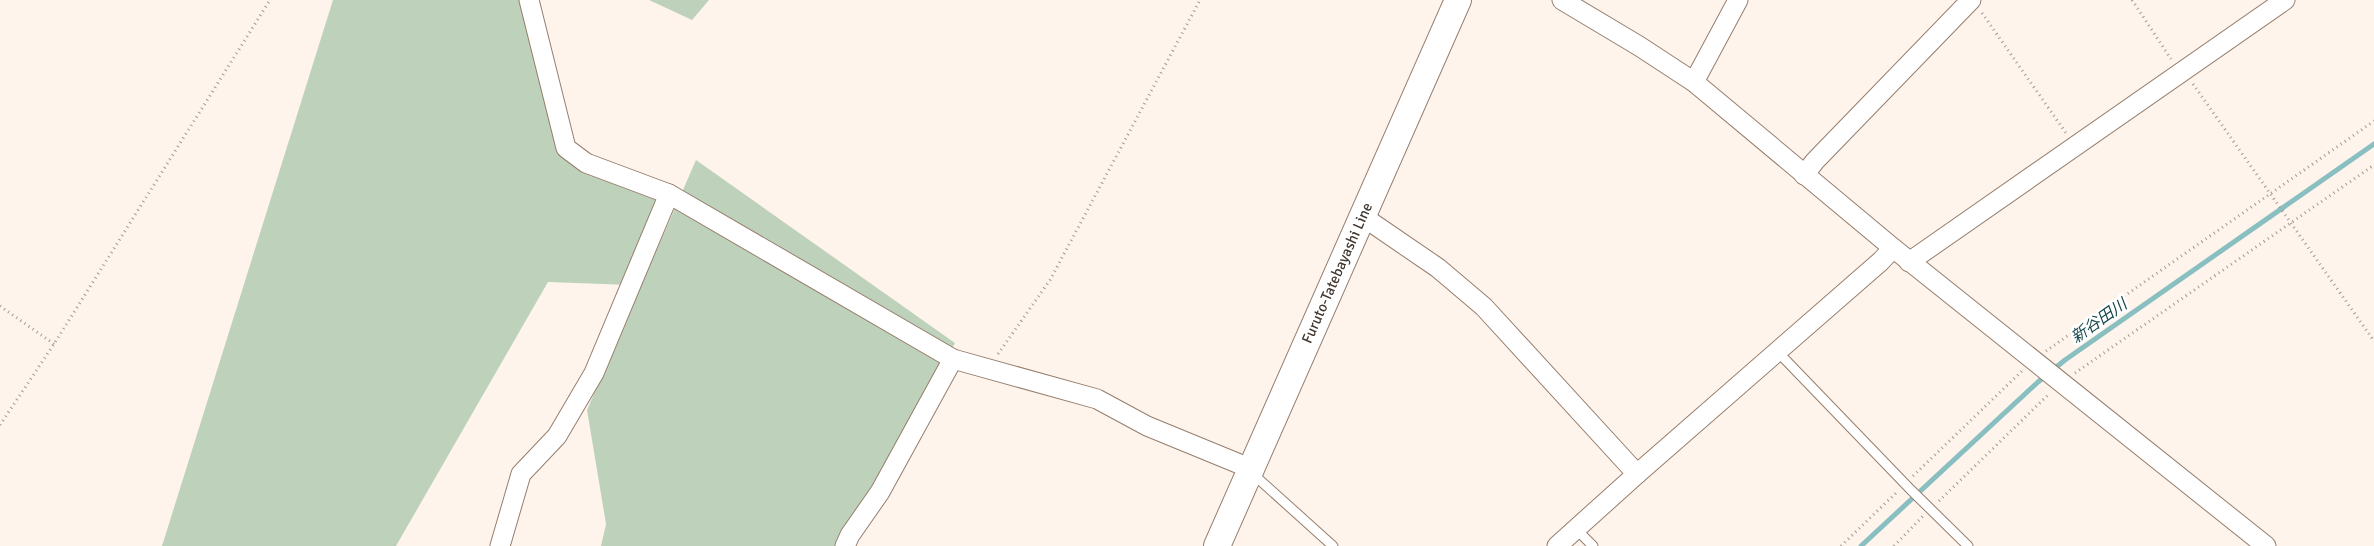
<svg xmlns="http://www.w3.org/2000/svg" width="2374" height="546" font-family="Signika,'Noto Sans JP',sans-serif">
<rect width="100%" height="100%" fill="#fef4ec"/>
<g fill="#bed2bb">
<polygon points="333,0 531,0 566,148 669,194 630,285 548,282 396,546 162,546"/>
<polygon points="649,0 709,0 692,20"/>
<polygon points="696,160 955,343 859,521 849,546 601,546 606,524 587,410"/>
</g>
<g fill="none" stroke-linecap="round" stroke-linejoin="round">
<polyline stroke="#89bfc1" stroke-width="5" points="1861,546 2038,382 2065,360 2374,144"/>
<defs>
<g id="service">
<polyline points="1777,351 1910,489 1968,546"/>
<polyline points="1253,474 1333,546"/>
<polyline points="1576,529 1593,546"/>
</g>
<g id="minor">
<polyline points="529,0 566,148 586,163 669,194 953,359 1097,399 1147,426 1242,465 1251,472"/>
<polyline points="1562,0 1639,46 1694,82 1893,248 2266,546"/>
<polyline points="1694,82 1738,0"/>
<polyline points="1804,175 1815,161 1971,0"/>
<polyline points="1362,216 1438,268 1484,307 1637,474"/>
<polyline points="1909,262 2285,0"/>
<polyline points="500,546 521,474 557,436 594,373 669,194"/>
<polyline points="845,546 850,535 880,492 953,359"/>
<polyline points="1557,546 1637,474 1881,261 1893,248"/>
</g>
<polyline id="secondary" points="1217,546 1458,0"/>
</defs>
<use href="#service" stroke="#967e6c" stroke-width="11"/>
<use href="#minor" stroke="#967e6c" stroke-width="21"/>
<use href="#secondary" stroke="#967e6c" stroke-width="28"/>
<g stroke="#a39991" stroke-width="3" stroke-dasharray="1 4" stroke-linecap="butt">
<polyline points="2132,0 2171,59"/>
<polyline points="1982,13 2066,133"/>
<polyline points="2193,84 2374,341"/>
<polyline points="0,306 54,344"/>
<polyline points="2046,351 2374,121"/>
<polyline points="998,354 1050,280 1200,0"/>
<polyline points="2075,373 2374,165"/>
<polyline points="0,425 54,344 270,0"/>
<polyline points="1913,476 2022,371"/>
<polyline points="1939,501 2049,394"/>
<polyline points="1841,546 1896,493"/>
<polyline points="1894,546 1923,516"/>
</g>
<use href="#service" stroke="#fff" stroke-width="9"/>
<use href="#minor" stroke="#fff" stroke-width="19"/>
<use href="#secondary" stroke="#fff" stroke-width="26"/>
</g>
<g text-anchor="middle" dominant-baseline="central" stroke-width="5" stroke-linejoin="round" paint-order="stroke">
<g font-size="15" fill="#433931" stroke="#fff">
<text transform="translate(1337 273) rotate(-66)">Furuto-Tatebayashi Line</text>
</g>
<g font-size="16" font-style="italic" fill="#18484b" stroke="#fff">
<text transform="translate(2099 321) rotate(-35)">新谷田川</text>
</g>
</g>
</svg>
